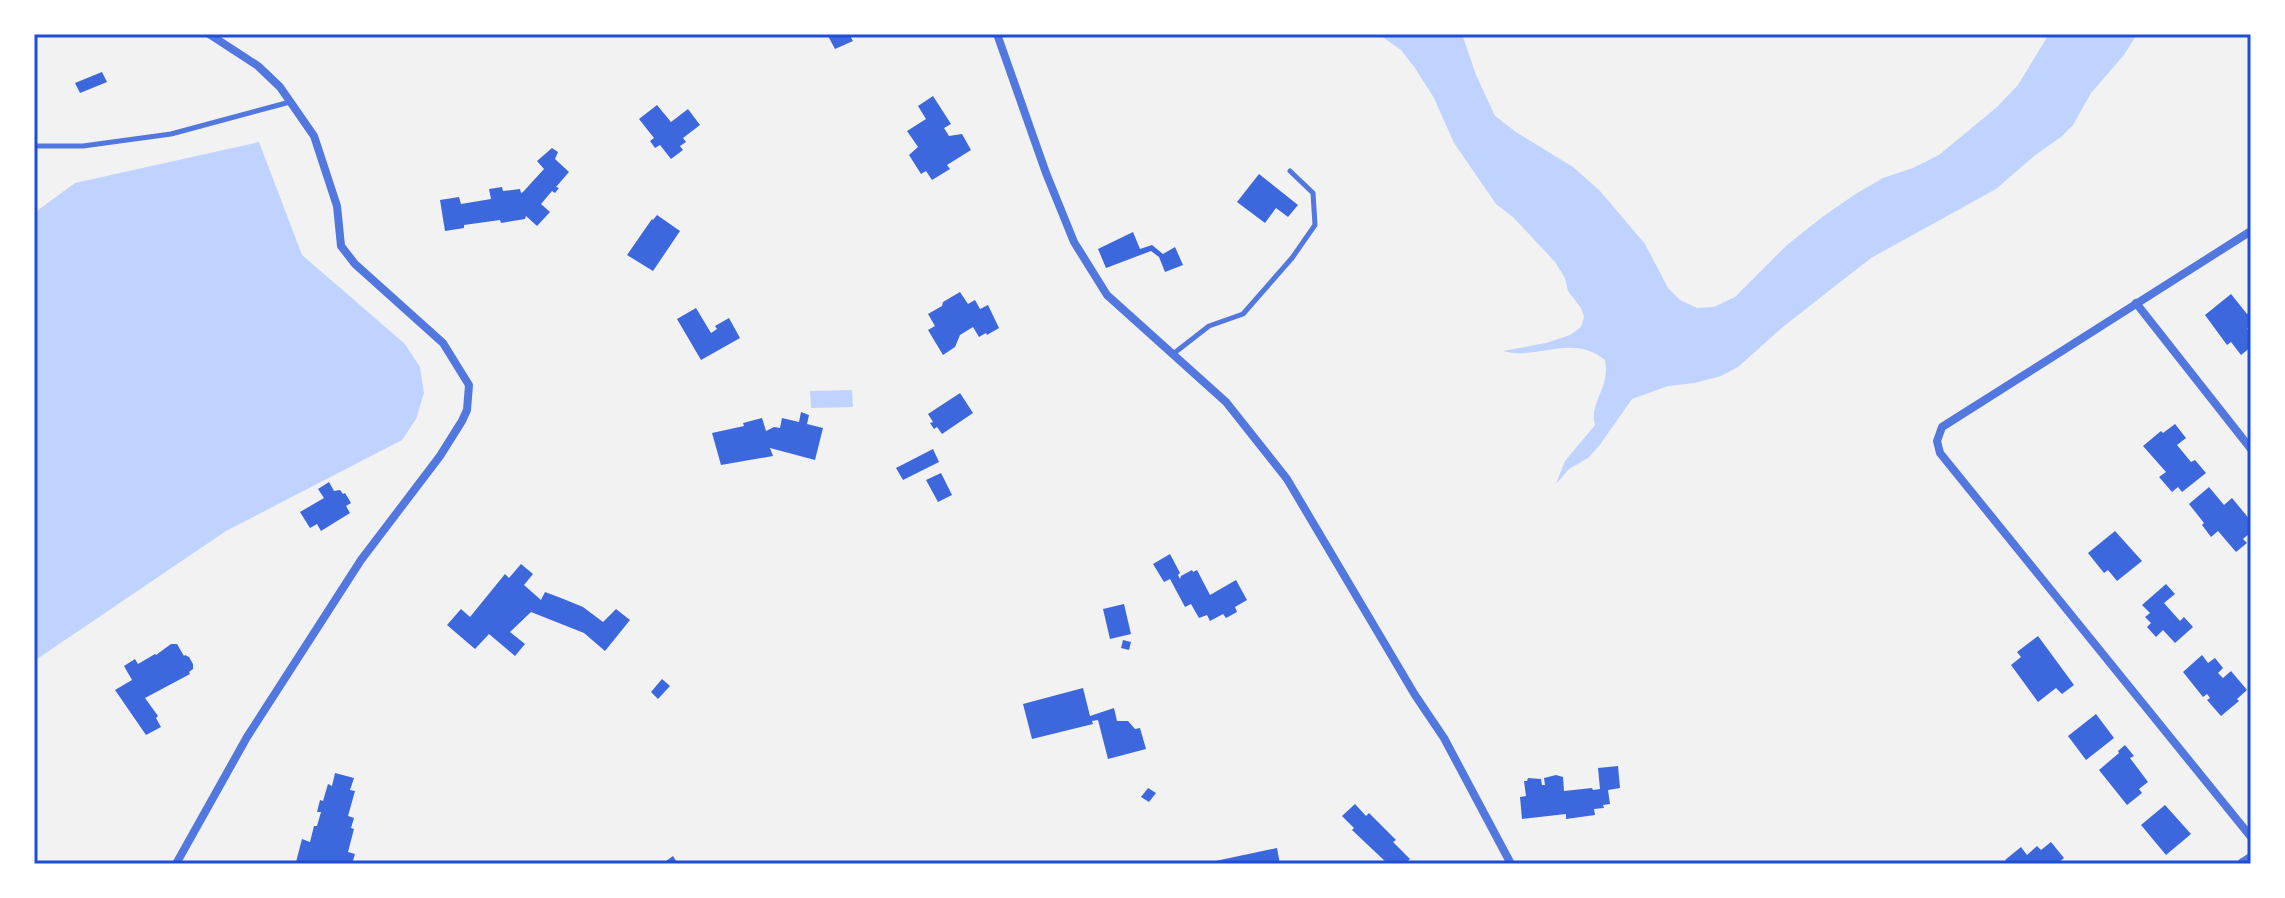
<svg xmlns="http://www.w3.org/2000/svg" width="2285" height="898" font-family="'Fira Sans Condensed',sans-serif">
<rect width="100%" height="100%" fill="#f2f2f2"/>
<g fill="#bfd3fe">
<path d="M1378 34H1462L1476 75 1495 116 1516 132 1573 167 1600 191 1645 244 1668 288 1680 300 1697 308 1714 307 1735 297 1787 245 1821 218 1854 195 1883 178 1913 168 1939 155 1997 107 2018 85 2049 34H2137L2124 55 2091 93 2073 125 2061 137 2034 156 1996 189 1871 258 1784 326 1738 367 1721 376 1694 383 1668 386 1632 399 1599 446 1588 458 1569 469 1556 484 1565 461 1595 425C1588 404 1611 387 1605 360 1571 333 1538 361 1503 351L1546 343 1570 335 1581 327 1584 317 1581 308 1568 291 1565 278 1555 262 1514 218 1496 204 1454 143 1434 98 1415 68 1401 50Z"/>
<polygon points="259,142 302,255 405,344 420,367 424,393 416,419 402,440 226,531 34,661 34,213 75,183"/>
<polygon points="852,390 853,407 811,408 810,391"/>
</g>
<g fill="#3d67dc">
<polygon points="827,34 849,34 853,41 835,49"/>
<polygon points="102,72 107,82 80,93 75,83"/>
<polygon points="933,96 951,124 944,128 949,136 962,134 971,150 947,165 950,169 932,180 926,171 921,174 909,155 918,147 907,131 926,119 918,106"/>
<polygon points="657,105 671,122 688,109 700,125 683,138 686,142 680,146 683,150 671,159 660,145 655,148 650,141 654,138 639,119"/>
<polygon points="552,148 558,152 555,159 569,172 556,187 559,188 555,193 552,191 541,204 550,212 537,226 526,216 525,219 501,223 500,220 464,225 464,228 445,231 440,200 459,197 461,204 491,199 489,189 502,187 503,191 520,189 521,193 523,192 544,169 537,161"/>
<polygon points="1259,174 1298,205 1288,217 1276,208 1265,223 1237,202"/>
<polygon points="657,215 680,231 653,271 627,255 652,219 653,220"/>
<polygon points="1133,232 1140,249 1152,245 1163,254 1175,247 1183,265 1165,272 1159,257 1151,251 1106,268 1098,249"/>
<polygon points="960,292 968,304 975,300 980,309 988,305 999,328 987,335 986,333 979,337 973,327 960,335 955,347 943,355 928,330 935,326 928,314 942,306 943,302"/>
<polygon points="2231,294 2247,314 2251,311 2251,325 2247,329 2251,333 2251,347 2241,355 2231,342 2227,345 2205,315"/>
<polygon points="696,308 711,333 717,329 715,326 729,318 740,338 701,360 677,319"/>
<polygon points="960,393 973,413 942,434 937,427 934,429 930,423 933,422 928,414"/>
<polygon points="801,412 809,415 807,424 823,428 815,460 770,448 773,456 721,465 712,433 744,426 743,423 762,418 766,431 774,427 780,428 782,418 799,422"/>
<polygon points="2175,424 2186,438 2177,445 2191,462 2195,460 2206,473 2182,492 2178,487 2172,492 2159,477 2166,472 2143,446 2161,431 2163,433"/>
<polygon points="933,449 939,462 903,480 896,468"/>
<polygon points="941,473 952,495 938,502 926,480"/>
<polygon points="329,482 334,491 340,490 343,494 345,493 351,503 346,506 350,513 321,531 317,524 310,528 300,512 324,498 318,489"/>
<polygon points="2209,487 2224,505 2232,498 2251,521 2251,532 2243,539 2247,543 2236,552 2218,531 2211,537 2202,525 2204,523 2189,504"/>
<polygon points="2115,531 2142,561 2117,581 2108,570 2104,573 2088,553"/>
<polygon points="1170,554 1180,573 1178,575 1180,579 1181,576 1192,570 1193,572 1197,570 1210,595 1236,580 1247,600 1235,607 1237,612 1226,618 1223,614 1210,621 1207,615 1199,618 1191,604 1185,607 1170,579 1164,582 1153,564"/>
<polygon points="521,564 533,574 524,585 541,600 545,592 561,598 583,607 603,622 616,609 630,620 605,651 584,633 531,612 510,632 525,644 515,656 489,634 475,649 447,625 461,609 470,617 505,574 509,578"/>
<polygon points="2166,584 2175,594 2164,603 2180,621 2184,617 2193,627 2175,643 2163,630 2156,637 2147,627 2151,623 2145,617 2150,613 2142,605"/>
<polygon points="1124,604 1131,634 1110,639 1103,609"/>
<polygon points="2038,636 2074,685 2062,694 2056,688 2038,702 2011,665 2021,657 2017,652"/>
<polygon points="1123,640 1131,642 1129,650 1121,648"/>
<polygon points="171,644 177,644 184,656 185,655 189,657 193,664 193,669 189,672 190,674 145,698 158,716 156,718 161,727 146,735 115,690 132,680 124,666 135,659 138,664 155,654 156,655"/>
<polygon points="2202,655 2208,663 2215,658 2223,668 2218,673 2223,678 2231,671 2247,690 2237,699 2239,701 2221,716 2207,700 2210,698 2207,694 2203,697 2183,672"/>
<polygon points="662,679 670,686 658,699 651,692"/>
<polygon points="1083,688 1090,716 1114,708 1117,721 1128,721 1135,729 1140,728 1146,749 1108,759 1098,720 1092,721 1093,724 1032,739 1023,704"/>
<polygon points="2096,714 2114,738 2086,760 2068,736"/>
<polygon points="2125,745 2134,756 2130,758 2148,782 2139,789 2142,793 2127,805 2099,770 2119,753 2118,751"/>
<polygon points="1618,766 1620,788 1608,790 1610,804 1603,805 1604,808 1594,809 1595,815 1566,819 1566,814 1522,819 1520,797 1526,796 1524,781 1527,781 1528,778 1541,779 1542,785 1545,785 1544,778 1556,775 1563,777 1564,791 1592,788 1593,790 1600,789 1598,768"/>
<polygon points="335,773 354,778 350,790 355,791 348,816 354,818 351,828 354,829 348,852 355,854 352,864 296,862 302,839 310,842 314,826 317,826 321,812 317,812 320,800 323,801 328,784 332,786"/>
<polygon points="1148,788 1156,793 1149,802 1141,797"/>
<polygon points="1355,804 1366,816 1369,813 1396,840 1393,842 1410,859 1405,864 1388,864 1352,830 1354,828 1342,816"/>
<polygon points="2165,805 2191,834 2166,855 2141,825"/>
<polygon points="2051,842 2064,858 2057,864 2009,864 2005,860 2021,847 2027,855 2037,846 2041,850"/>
<polygon points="1277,848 1280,864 1206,864 1206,863"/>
<polygon points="673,856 678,864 662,864"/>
</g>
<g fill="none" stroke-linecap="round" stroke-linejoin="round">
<g stroke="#5277de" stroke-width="5">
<polyline points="34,146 83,146 171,134 290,102"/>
<polyline points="1173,354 1209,326 1243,314 1292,258 1315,225 1313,193 1290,171"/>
</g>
<g stroke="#5277de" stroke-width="8">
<polyline points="997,34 1046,173 1074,242 1107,295 1226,402 1287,479 1415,695 1444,738 1511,864"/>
<polyline points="2251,231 1942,427 1937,441 1940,453 2251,837"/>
<polyline points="2136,303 2251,449"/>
<polyline points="176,864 247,737 361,560 440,456 462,421 467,410 469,385 443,343 355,264 341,246 337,206 314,136 280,87 258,66 209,34"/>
</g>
<polyline stroke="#5277de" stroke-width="12" points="2243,864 2251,859"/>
</g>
<rect width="2285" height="898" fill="none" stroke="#ffffff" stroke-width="72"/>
<rect x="36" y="36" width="2213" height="826" fill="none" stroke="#1d4ed8" stroke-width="3"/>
</svg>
